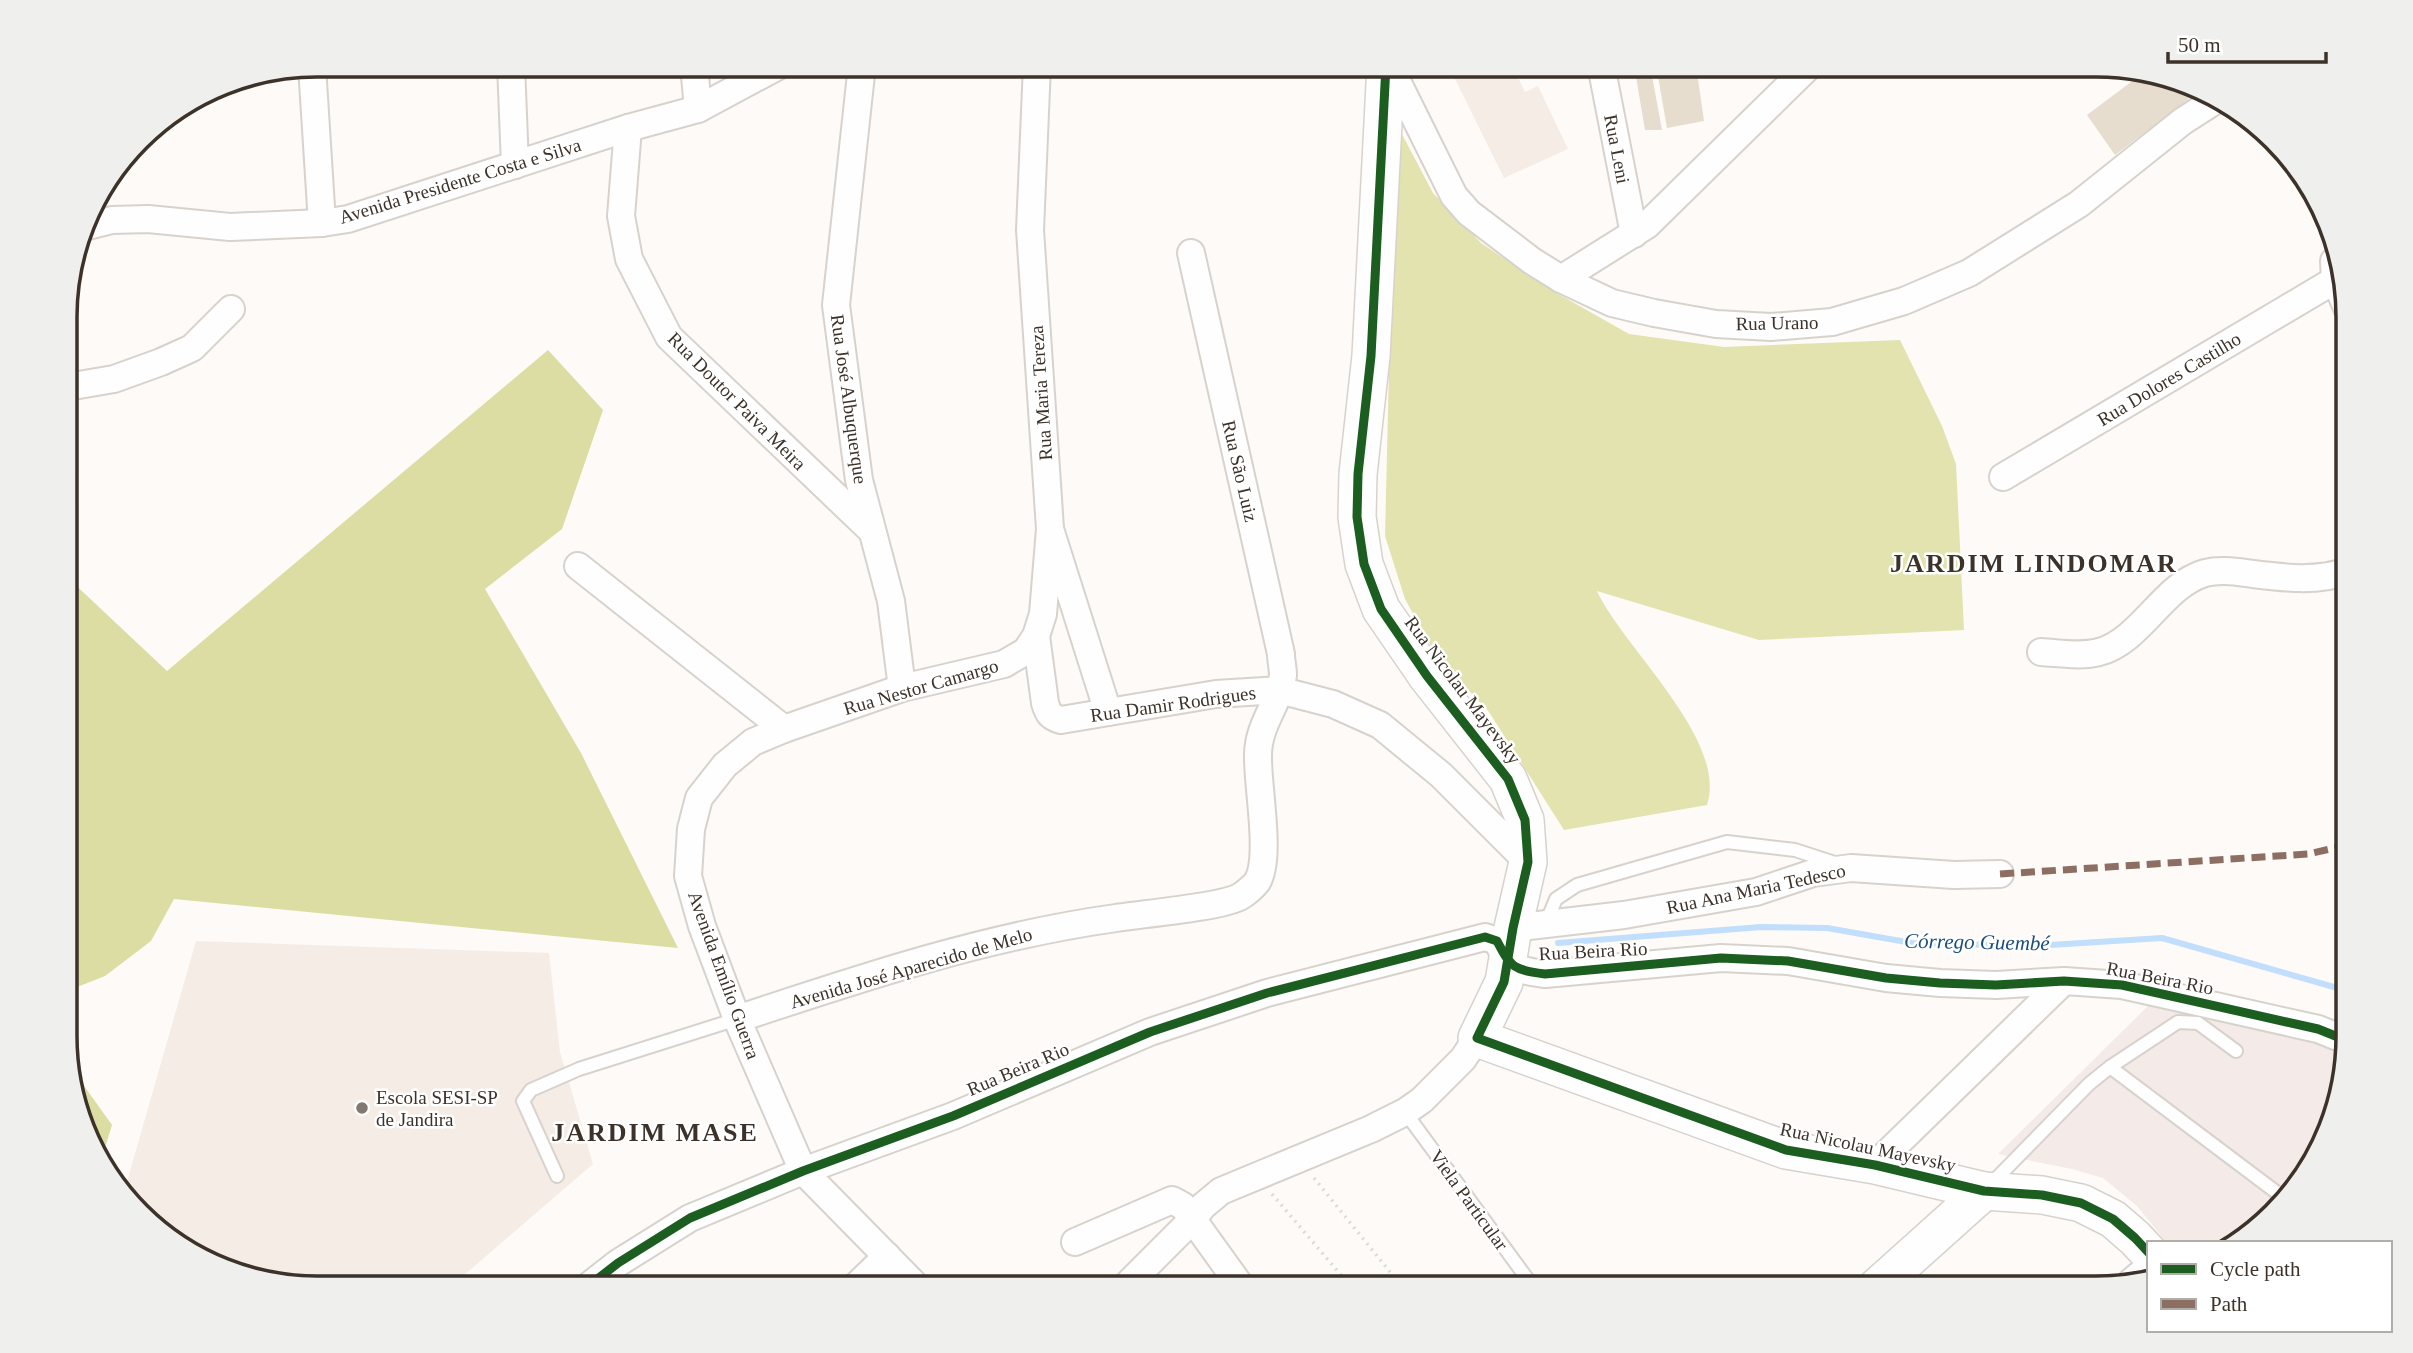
<svg xmlns="http://www.w3.org/2000/svg" width="2413" height="1353" font-family="'Times New Roman',serif">
<rect width="100%" height="100%" fill="#fdfaf7"/>
<polygon fill="#f4eae8" points="2151,1003 2318,1037 2348,1052 2315,1162 2234,1243 2167,1243 2137,1206 2103,1178 2072,1169 1998,1154"/>
<g fill="#f5ece5">
<polygon points="1448,65 1512,65 1525,92 1538,86 1568,149 1504,178"/>
<polygon points="196,941 549,953 560,1052 593,1164 449,1288 316,1288 191,1255 124,1192"/>
</g>
<path fill="#e2e3ae" d="M1395 121 1433 193 1481 243 1553 291 1629 334 1724 347 1900 340 1942 426 1956 464 1964 630 1759 640 1597 591C1624 649 1728 739 1707 805L1564 830 1489 712 1437 657 1405 599 1385 536Z"/>
<g fill="#dcdda2">
<polygon points="548,350 603,410 562,529 485,589 581,753 678,948 174,899 151,941 105,976 67,991 67,577 167,671"/>
<polygon points="67,1062 112,1125 101,1161 67,1069"/>
</g>
<g fill="none" stroke-linecap="round" stroke-linejoin="round">
<polyline stroke="#c2defd" stroke-width="6" points="1558,943 1761,927 1827,928 1912,943 2034,946 2162,938 2348,991"/>
</g>
<g fill="#e7ddce">
<polygon points="1634,65 1650,65 1662,130 1645,130"/>
<polygon points="1656,65 1696,65 1704,121 1667,128"/>
<polygon points="2139,76 2180,87 2189,99 2115,155 2087,115"/>
</g>
<g fill="none" stroke-linecap="round" stroke-linejoin="round">
<defs>
<g id="lane">
<polyline points="1546,923 1556,899 1577,885 1727,842 1795,850 1838,864"/>
<polyline points="2110,1067 2178,1022 2198,1023 2236,1051"/>
<polyline points="1405,1112 1534,1288"/>
<polyline points="557,1176 523,1101 531,1090 579,1069 737,1019"/>
<polyline points="1989,1186 2089,1084 2110,1067 2276,1192"/>
</g>
<g id="street">
<polyline points="511,65 515,165"/>
<polyline points="694,65 698,109"/>
<polyline points="862,65 836,305 859,480 891,601 902,688"/>
<polyline points="1037,65 1030,230 1050,529 1108,712"/>
<polyline points="1389,65 1454,196 1469,213 1532,261 1561,279 1612,303 1654,313 1716,324 1771,327 1832,322 1904,301 1969,273 2079,204 2183,121 2219,98"/>
<polyline points="1601,65 1634,234"/>
<polyline points="312,66 322,223"/>
<polyline points="628,128 621,216 629,259 669,337 871,530"/>
<polyline points="84,227 112,220 148,219 230,227 322,223 348,219 628,128 698,109 780,65"/>
<polyline points="2334,261 2335,280 2348,310"/>
<polyline points="1561,279 1647,225 1810,65"/>
<polyline points="67,387 114,379 161,362 192,348 231,309"/>
<polyline points="2003,477 2335,280"/>
<polyline points="578,566 784,729"/>
<path d="M1036 636 1045 703C1048 713 1050 717 1061 720L1216 694 1279 690 1333 704 1380 725 1441 775 1528 862"/>
<path d="M2041 652C2060 653 2081 657 2099 652 2141 641 2163 585 2205 573 2221 569 2237 572 2253 574 2285 578 2317 582 2348 571"/>
<polyline points="1513,928 1624,915 1756,892 1813,873 1851,868 1954,875 2000,874"/>
<path d="M737 1019C861 978 986 936 1116 918 1141 914 1224 907 1241 896 1246 893 1254 886 1257 882 1272 858 1257 785 1258 755 1258 724 1280 703 1283 675 1283 668 1281 661 1281 654L1191 253"/>
<polyline points="1875,1165 2064,981"/>
<polyline points="1075,1242 1172,1200 1183,1206 1242,1288"/>
<polyline points="2131,1282 2149,1267"/>
<path d="M586 1288 618 1263 690 1218 803 1171 953 1116 1150 1032 1267 993 1485 937 1497 941C1511 968 1514 970 1545 974L1721 958 1788 961 1886 978 1940 983 1996 985 2064 981 2122 985 2318 1029 2348 1041"/>
<polyline points="854,1288 887,1256"/>
<polyline points="918,1288 803,1171 737,1019 702,926 688,876 691,829 699,798 725,765 753,742 784,729 902,688 1004,664 1026,651 1036,636 1043,614 1050,529"/>
<polyline points="1124,1288 1192,1220 1203,1206 1221,1191 1371,1129 1405,1112 1422,1100 1463,1059 1477,1038"/>
</g>
<g id="secondary">
<polyline points="1386,65 1371,356 1358,474 1357,517 1364,564 1381,609 1427,676 1508,779 1525,820 1528,862 1513,928 1504,982 1477,1038 1786,1150 1875,1165 1984,1191 2042,1195 2081,1203 2113,1219 2135,1238 2149,1253"/>
<polyline points="1876,1288 1984,1191"/>
</g>
</defs>
<use href="#lane" stroke="#d8d2cc" stroke-width="16"/>
<use href="#street" stroke="#d8d2cc" stroke-width="30"/>
<use href="#secondary" stroke="#d8d2cc" stroke-width="40"/>
<g stroke="#dcdbd9" stroke-width="3.5" stroke-dasharray="2 5" stroke-linecap="butt">
<polyline points="1314,1178 1403,1288"/>
<polyline points="1272,1194 1352,1288"/>
</g>
<use href="#lane" stroke="#fffefe" stroke-width="12"/>
<use href="#street" stroke="#fffefe" stroke-width="26"/>
<use href="#secondary" stroke="#fffefe" stroke-width="37"/>
<polyline stroke="#8d6e63" stroke-width="7" stroke-dasharray="14 7" stroke-linecap="butt" points="2000,874 2308,854 2348,845"/>
<defs>
<g id="cycleway">
<polyline points="1386,65 1371,356 1358,474 1357,517 1364,564 1381,609 1427,676 1508,779 1525,820 1528,862 1513,928 1504,982 1477,1038 1786,1150 1875,1165 1984,1191 2042,1195 2081,1203 2113,1219 2135,1238 2149,1253"/>
<path d="M586 1288 618 1263 690 1218 803 1171 953 1116 1150 1032 1267 993 1485 937 1497 941C1511 968 1514 970 1545 974L1721 958 1788 961 1886 978 1940 983 1996 985 2064 981 2122 985 2318 1029 2348 1041"/>
</g>
</defs>
<use href="#cycleway" stroke="#fff" stroke-width="13"/>
<use href="#cycleway" stroke="#1b5e20" stroke-width="9"/>
</g>
<circle fill="#807871" stroke="#fff" stroke-width="2.5" cx="362" cy="1108" r="7"/>
<g text-anchor="middle" dominant-baseline="central" stroke-width="5" stroke-linejoin="round" paint-order="stroke">
<g font-size="19" fill="#3c3229" stroke="#fff">
<text transform="translate(1617 149) rotate(79)">Rua Leni</text>
<text transform="translate(460 181) rotate(-17)">Avenida Presidente Costa e Silva</text>
<text transform="translate(1777 323) rotate(-1)">Rua Urano</text>
<text transform="translate(2169 379) rotate(-31)">Rua Dolores Castilho</text>
<text transform="translate(1041 393) rotate(-94)">Rua Maria Tereza</text>
<text transform="translate(849 399) rotate(82)">Rua José Albuquerque</text>
<text transform="translate(737 401) rotate(45)">Rua Doutor Paiva Meira</text>
<text transform="translate(1240 471) rotate(77)">Rua São Luiz</text>
<text transform="translate(921 687) rotate(-16)">Rua Nestor Camargo</text>
<text transform="translate(1463 690) rotate(53)">Rua Nicolau Mayevsky</text>
<text transform="translate(1173 704) rotate(-8)">Rua Damir Rodrigues</text>
<text transform="translate(1756 889) rotate(-12)">Rua Ana Maria Tedesco</text>
<text transform="translate(1593 951) rotate(-3)">Rua Beira Rio</text>
<text transform="translate(911 968) rotate(-16)">Avenida José Aparecido de Melo</text>
<text transform="translate(724 975) rotate(70)">Avenida Emílio Guerra</text>
<text transform="translate(2160 978) rotate(11)">Rua Beira Rio</text>
<text transform="translate(1018 1069) rotate(-23)">Rua Beira Rio</text>
<text transform="translate(1868 1147) rotate(12)">Rua Nicolau Mayevsky</text>
<text transform="translate(1469 1200) rotate(54)">Viela Particular</text>
</g>
<g font-size="19" fill="#3c3229" stroke="#fff" text-anchor="start">
<text x="376" y="1097">Escola SESI-SP<tspan x="376" dy="22">de Jandira</tspan></text>
</g>
<g font-size="21" font-style="italic" fill="#1a4c7b" stroke="#fff">
<text transform="translate(1977 942) rotate(1)">Córrego Guembé</text>
</g>
<g font-size="26" font-weight="bold" letter-spacing="2" fill="#3c3229" stroke="#fff">
<text x="2034" y="563">JARDIM LINDOMAR</text>
<text x="655" y="1132">JARDIM MASE</text>
</g>
</g>
<path d="M0 0H2413V1353H0ZM317 77H2096A240 240 0 0 1 2336 317V1036A240 240 0 0 1 2096 1276H317A240 240 0 0 1 77 1036V317A240 240 0 0 1 317 77Z" fill="#efefee" fill-rule="evenodd"/>
<path fill="none" stroke="#3c3229" stroke-width="3.5" d="M317 77H2096A240 240 0 0 1 2336 317V1036A240 240 0 0 1 2096 1276H317A240 240 0 0 1 77 1036V317A240 240 0 0 1 317 77Z"/>
<rect x="2147" y="1241" width="245" height="91" fill="#ffffff" stroke="#b1ada9" stroke-width="2"/>
<rect x="2161" y="1264" width="35" height="10" fill="#1b5e20" stroke="#b1ada9" stroke-width="2"/>
<text x="2210" y="1276" font-size="21" fill="#3c3229">Cycle path</text>
<rect x="2161" y="1299" width="35" height="10" fill="#8d6e63" stroke="#b1ada9" stroke-width="2"/>
<text x="2210" y="1311" font-size="21" fill="#3c3229">Path</text>
<path d="M2168 52v10h158v-10" fill="none" stroke="#3c3229" stroke-width="3.5"/>
<text x="2178" y="52" font-size="21" fill="#3c3229" stroke="#ffffff" stroke-width="5" paint-order="stroke">50 m</text>
</svg>
